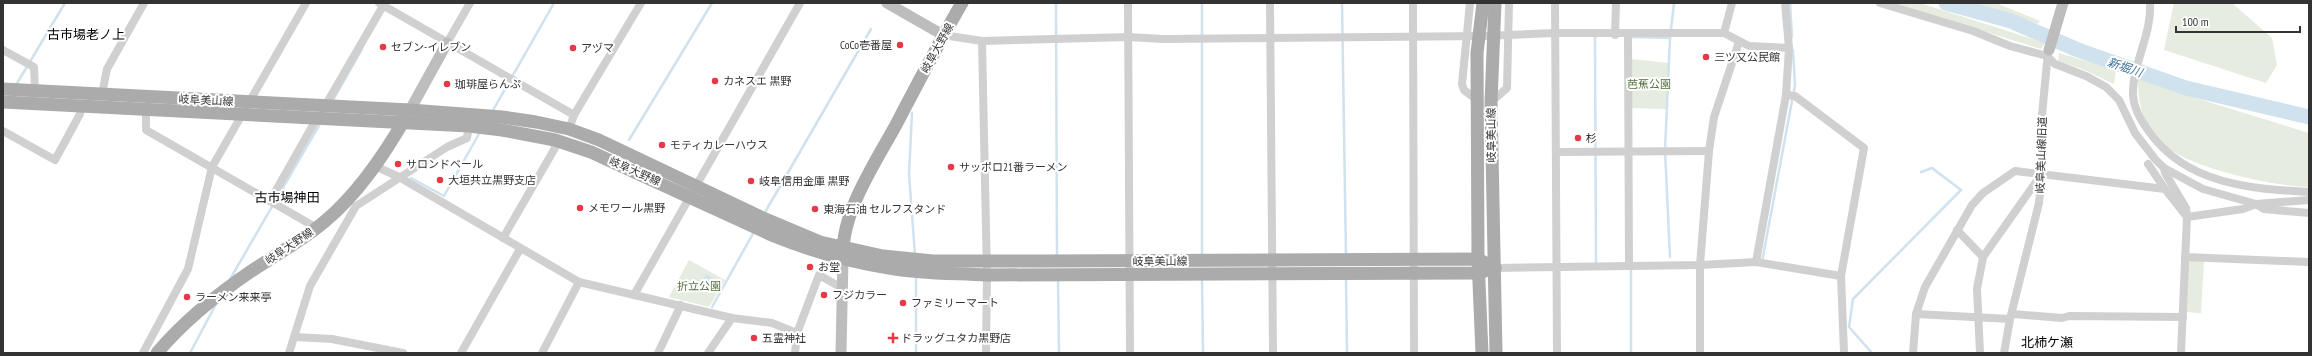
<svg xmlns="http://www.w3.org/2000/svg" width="2312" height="356" font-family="'PT Sans Narrow','Noto Sans JP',sans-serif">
<rect width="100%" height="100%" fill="#fff"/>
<g fill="#e6ecdf">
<polygon points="1892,3 1920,3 2045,43 2041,49"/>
<polygon points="1978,3 1996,3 2040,21 2037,24 1978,5"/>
<polygon points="2174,3 2232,3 2272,38 2277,65 2266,83 2164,50"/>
<polygon points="2059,53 2116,70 2114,84 2080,68 2058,62"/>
<polygon points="1631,59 1669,63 1667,109 1630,108"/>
<path d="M2138 78 2173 87V91L2309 133V187C2272 186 2180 167 2156 138 2141 120 2138 100 2138 78Z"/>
<polygon points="689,260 725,280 709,307 669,297"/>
<polygon points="2190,260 2204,261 2201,313 2186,312 2188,262"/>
</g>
<polygon fill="#cfe2ee" points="706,274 712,278 710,290 700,284"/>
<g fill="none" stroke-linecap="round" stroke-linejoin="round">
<g stroke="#cfe2ee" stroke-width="2.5">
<polyline points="1056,3 1057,257"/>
<polyline points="1202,3 1202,257"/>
<polyline points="1342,3 1346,257"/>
<polyline points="1790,3 1792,37"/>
<polyline points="1630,37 1670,38 1674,3"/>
<polyline points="1670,38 1665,150 1670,257"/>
<polyline points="16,85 65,3"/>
<polyline points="332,102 362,49"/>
<polyline points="492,112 554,3"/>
<polyline points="912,113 909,174 915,255"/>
<polyline points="629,140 712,3"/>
<polyline points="411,178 444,196 480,132"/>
<polyline points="764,214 871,29"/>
<polyline points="1762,262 1795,85 1793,50"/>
<polyline points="1596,264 1595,36 1597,36"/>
<polyline points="1631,268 1631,353"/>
<polyline points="916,276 916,353"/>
<polyline points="1202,278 1203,353"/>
<polyline points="1346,278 1347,353"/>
<polyline points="1058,280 1059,353"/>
<polyline points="229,281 321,122"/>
<polyline points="712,307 755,230"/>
<polyline points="190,353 216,304"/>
<polyline points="1872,353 1849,327 1853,299 1961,190 1932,168 1921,172"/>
</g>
<polyline stroke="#cfe2ee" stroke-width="15" points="1946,3 2011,21 2078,50 2186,88 2309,117"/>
<g stroke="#d0d0d0" stroke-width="8">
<polyline points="379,3 574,115"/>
<polyline points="1128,3 1130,353"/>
<polyline points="1270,3 1273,353"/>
<polyline points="1413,3 1414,353"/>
<polyline points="1470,3 1462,84 1464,90 1477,100"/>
<polyline points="1555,3 1557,353"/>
<polyline points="1785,3 1789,48"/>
<polyline points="1880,3 1973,31 2010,46 2047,56 2055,64 2086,76 2106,87 2119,100 2135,133 2155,159 2164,168 2203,189 2256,204 2309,200"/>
<path d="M2150 3C2152 35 2132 64 2133 95 2134 110 2142 122 2150 133 2187 184 2251 189 2309 192"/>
<polyline points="1724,33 1732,3"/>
<polyline points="943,35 982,41 1128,37 1163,39 1486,36 1555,33 1724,33 1749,46 1789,48 1786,95 1756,262"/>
<polyline points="1615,35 1616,3"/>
<polyline points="1628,35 1629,265"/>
<polyline points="982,41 987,275 986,353"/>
<polyline points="447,43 470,3"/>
<polyline points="3,50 34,67 35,91"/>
<polyline points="102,94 107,69 144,3"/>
<polyline points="1786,95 1795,96 1864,148 1841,276 1844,353"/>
<polyline points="1491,102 1507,88 1509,3"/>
<polyline points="325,106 383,6"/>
<polyline points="146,109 146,130 317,228"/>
<polyline points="569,129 574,115 641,3"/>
<polyline points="3,131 55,160 80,114 81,107"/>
<polyline points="1556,152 1709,151"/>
<polyline points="2148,164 2165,189"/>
<polyline points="375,166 399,177 579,282 732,318 772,323 797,333 795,353"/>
<polyline points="2164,168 2165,173 2186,208 2187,217 2181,353"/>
<polyline points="270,201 317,118"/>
<polyline points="1957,230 1983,257"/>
<polyline points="503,238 555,148 555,140"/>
<polyline points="2185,257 2309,262"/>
<polyline points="1495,268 1700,265 1756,262 1841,276"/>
<polyline points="634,295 800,3"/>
<polyline points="1916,314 2010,319"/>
<polyline points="2012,314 2062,318 2069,316 2183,317"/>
<polyline points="797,333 819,275 842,288"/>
<polyline points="295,337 332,339 403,353"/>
<polyline points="143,353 188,269 212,167 306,3"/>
<polyline points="289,353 310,286 356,206 447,147 467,138 469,126"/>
<polyline points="461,353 520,249"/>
<polyline points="542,353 579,282"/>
<polyline points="658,353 681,305"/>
<polyline points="708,353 732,318"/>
<polyline points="1700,353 1700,265 1709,151 1714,117 1739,42"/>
<polyline points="1913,353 1916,314 1925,287 1972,205 1983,193 2015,171 2165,189 2187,217 2243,209 2256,204 2264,209 2309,213"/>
<polyline points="1980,353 1977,289 1983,257 2041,175"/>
<polyline points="2004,353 2010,319 2039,203 2042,174 2042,115 2048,52"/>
</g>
<g stroke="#bdbdbd" stroke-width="11">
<polyline points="887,3 943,35"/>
<polyline points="2049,50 2063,3"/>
<polyline points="410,110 447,43"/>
<polyline points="841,353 843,258"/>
</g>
<g stroke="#ababab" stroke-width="13">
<polyline points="1495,3 1491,102 1496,353"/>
<polyline points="3,89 410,110 502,117 536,122 569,129 599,140 763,218 820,242 883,256 933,261 1046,261 1478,259 1495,268"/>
<path d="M3 102 469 126 502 130 555 140 591 152 774 236C811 251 850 262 889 268 921 274 954 273 987 275L1478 273 1495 268"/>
<path d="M843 254C842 211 877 160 897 123 918 83 939 42 962 3"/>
<path d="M157 353C184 321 219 293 253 270 277 254 303 240 324 222 358 194 384 155 406 117"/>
<polyline points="1482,353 1478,259 1477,53 1483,3"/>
</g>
</g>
<g fill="#e63946" stroke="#fff" stroke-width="1.5">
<circle cx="900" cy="45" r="4"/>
<circle cx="383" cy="47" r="4"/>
<circle cx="573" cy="48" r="4"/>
<circle cx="1706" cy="57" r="4"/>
<circle cx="715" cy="81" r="4"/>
<circle cx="447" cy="84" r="4"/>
<circle cx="1578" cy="138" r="4"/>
<circle cx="662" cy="145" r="4"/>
<circle cx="398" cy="164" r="4"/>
<circle cx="951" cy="167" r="4"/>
<circle cx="440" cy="180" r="4"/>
<circle cx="751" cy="181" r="4"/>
<circle cx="580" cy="208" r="4"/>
<circle cx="815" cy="209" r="4"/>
<circle cx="810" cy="267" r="4"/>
<circle cx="824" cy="295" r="4"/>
<circle cx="187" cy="297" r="4"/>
<circle cx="903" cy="303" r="4"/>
<circle cx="754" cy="338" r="4"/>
<path d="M891 332h4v4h4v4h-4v4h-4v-4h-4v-4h4z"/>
</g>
<g text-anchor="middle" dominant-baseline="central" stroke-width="4" stroke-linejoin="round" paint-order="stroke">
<g font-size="11" fill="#333" stroke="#fff" text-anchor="start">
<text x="892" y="45" text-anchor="end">CoCo壱番屋</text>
<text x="391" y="47">セブン-イレブン</text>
<text x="581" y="48">アヅマ</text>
<text x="1714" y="57">三ツ又公民館</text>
<text x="723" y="81">カネスエ 黒野</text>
<text x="455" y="84">珈琲屋らんぷ</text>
<text x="1586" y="138">杉</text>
<text x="670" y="145">モティカレーハウス</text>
<text x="406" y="164">サロンドベール</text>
<text x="959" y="167">サッポロ21番ラーメン</text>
<text x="448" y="180">大垣共立黒野支店</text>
<text x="759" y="181">岐阜信用金庫 黒野</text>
<text x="588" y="208">メモワール黒野</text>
<text x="823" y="209">東海石油 セルフスタンド</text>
<text x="818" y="267">お堂</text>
<text x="832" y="295">フジカラー</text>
<text x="195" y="297">ラーメン来来亭</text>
<text x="911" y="303">ファミリーマート</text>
<text x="762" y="338">五霊神社</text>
<text x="901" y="338">ドラッグユタカ黒野店</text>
</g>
<g font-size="11" fill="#333" stroke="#fff">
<text transform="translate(937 48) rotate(-61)">岐阜大野線</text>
<text transform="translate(206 100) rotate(3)">岐阜美山線</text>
<text transform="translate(1491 135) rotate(-90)">岐阜美山線</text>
<text transform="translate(2041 155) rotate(-88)">岐阜美山線旧道</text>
<text transform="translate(635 171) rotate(24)">岐阜大野線</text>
<text transform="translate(289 246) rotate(-34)">岐阜大野線</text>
<text x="1160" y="261">岐阜美山線</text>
</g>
<g font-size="11" fill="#56703f" stroke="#fff">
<text x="1649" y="84">芭蕉公園</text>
<text x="699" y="286">折立公園</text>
</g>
<g font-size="12" font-style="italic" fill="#3f7597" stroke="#fff">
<text transform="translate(2125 67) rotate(19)">新堀川</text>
</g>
<g font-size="13" fill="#000" stroke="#fff">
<text x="86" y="34">古市場老ノ上</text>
<text x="287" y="197">古市場神田</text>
<text x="2047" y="342">北柿ケ瀬</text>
</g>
</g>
<rect width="2312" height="356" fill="none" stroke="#333333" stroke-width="8"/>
<path d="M2176 26v6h124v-6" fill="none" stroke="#333333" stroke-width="2"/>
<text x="2182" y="26" font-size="12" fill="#333333" stroke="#ffffff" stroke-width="3" paint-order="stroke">100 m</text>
</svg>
